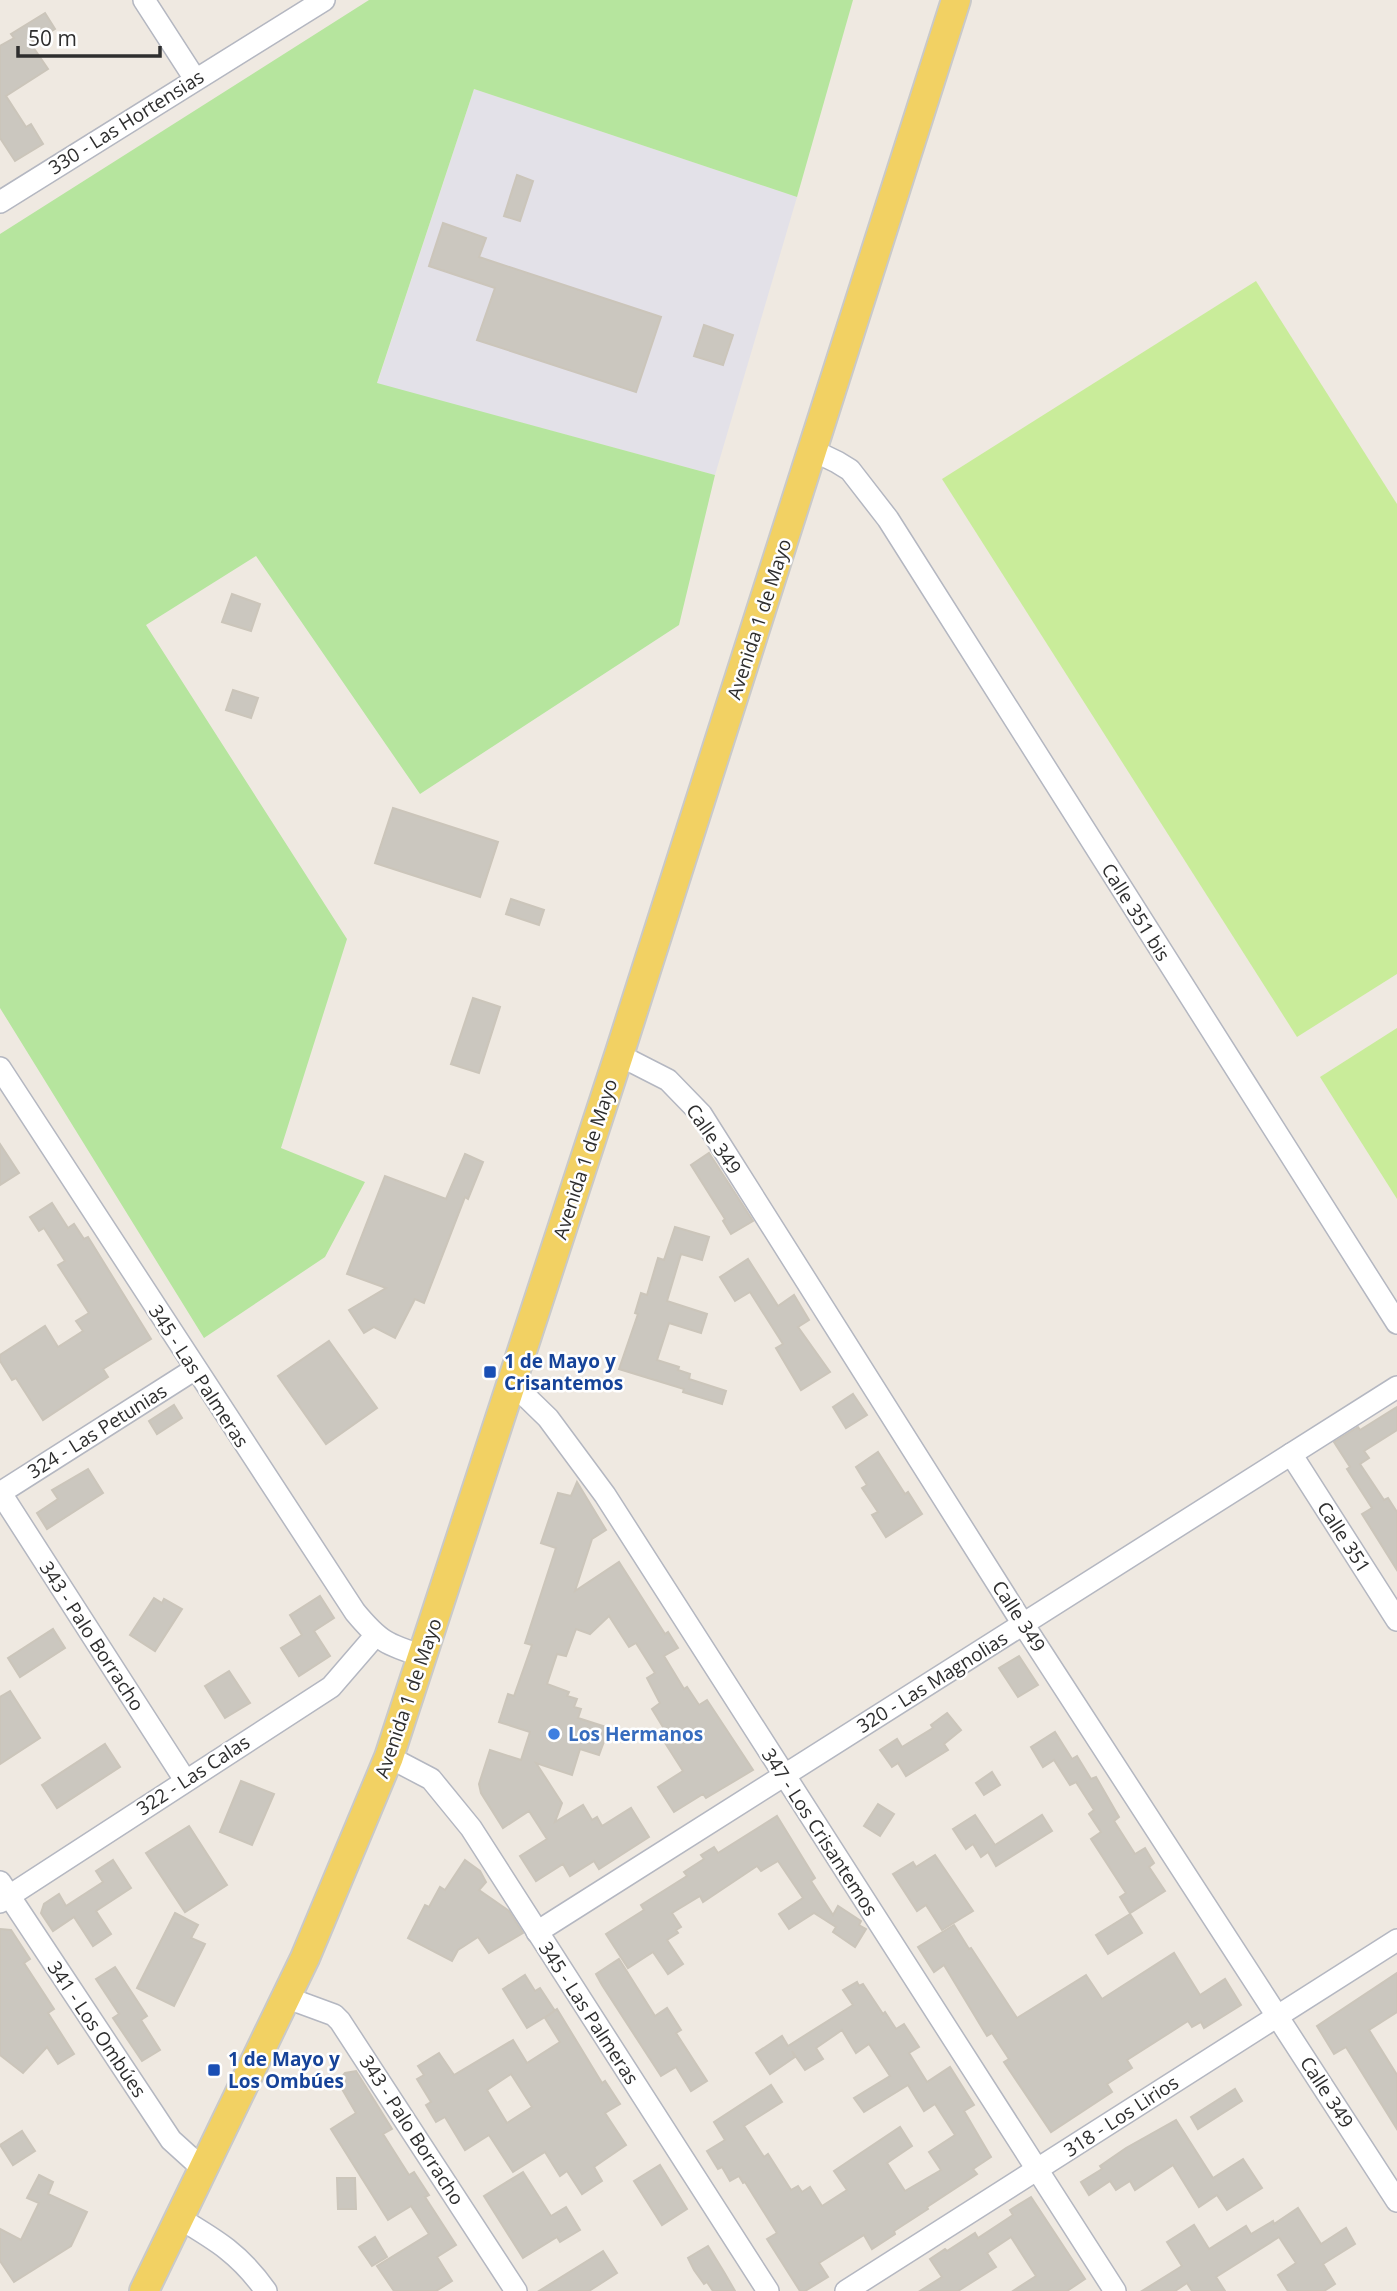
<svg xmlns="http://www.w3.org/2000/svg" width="1397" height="2291" font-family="'Open Sans',sans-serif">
<rect width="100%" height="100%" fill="#efe9e1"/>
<polygon fill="#e3e1e8" points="474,89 797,197 715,475 377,384"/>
<polygon fill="#b6e59e" points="369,0 853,0 797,197 474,89 377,383 715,475 679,625 420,794 256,556 146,625 347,939 281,1148 365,1182 325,1257 204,1338 0,1008 0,234"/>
<g fill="#c9ec9a">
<polygon points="1256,281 1397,504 1397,974 1297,1037 942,479"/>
<polygon points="1397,1028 1397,1199 1320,1077"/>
</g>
<g fill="#cbc7bf" stroke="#cbc5ba" stroke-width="2" fill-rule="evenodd">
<polygon points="45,13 55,29 31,44 48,69 6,96 26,127 31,124 43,144 15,161 0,138 0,46 14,38 11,34"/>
<polygon points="517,175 533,181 520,221 504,216"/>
<polygon points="443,223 486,238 479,257 661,317 636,392 477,340 495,288 429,266"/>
<polygon points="704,325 733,335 723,365 694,356"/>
<polygon points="232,594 260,604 251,631 222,622"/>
<polygon points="233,690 258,698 251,718 226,710"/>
<polygon points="393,808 498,842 480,897 375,863"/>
<polygon points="511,899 544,910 539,925 506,914"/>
<polygon points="473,998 500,1007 479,1073 451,1064"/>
<polygon points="0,1144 19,1173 0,1185"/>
<polygon points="709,1153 753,1221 731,1234 723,1221 725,1219 691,1165"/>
<polygon points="465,1154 483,1162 468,1199 465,1197 424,1303 415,1299 395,1338 374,1327 364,1333 349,1310 386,1288 347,1274 385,1176 446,1199"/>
<polygon points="52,1203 68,1228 74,1224 84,1239 88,1237 151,1339 103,1369 108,1377 43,1420 16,1378 12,1380 0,1361 0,1355 45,1326 58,1347 83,1331 76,1321 89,1313 58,1265 65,1261 44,1228 39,1231 30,1217"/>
<polygon points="675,1227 709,1237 702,1260 681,1254 667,1301 707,1314 701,1333 669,1323 657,1360 679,1367 678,1370 690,1374 689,1379 726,1391 722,1404 683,1392 684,1389 619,1369 638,1314 635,1313 641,1293 647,1295 658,1258 664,1260"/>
<polygon points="748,1259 778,1306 794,1295 809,1320 798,1327 830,1372 801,1390 776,1348 783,1344 750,1292 735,1301 720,1277"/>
<polygon points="329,1341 377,1408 326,1444 278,1376"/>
<polygon points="853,1394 867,1415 846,1428 833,1407"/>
<polygon points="174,1405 182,1418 157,1434 149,1421"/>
<polygon points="1397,1407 1397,1430 1364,1451 1369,1458 1360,1464 1384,1500 1388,1498 1397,1512 1397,1570 1362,1514 1372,1508 1347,1469 1350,1467 1334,1442 1358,1427 1360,1430"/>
<polygon points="878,1452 905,1494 908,1492 922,1514 886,1537 872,1515 878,1512 862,1488 867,1485 856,1467"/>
<polygon points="88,1469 103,1493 47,1529 37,1513 58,1499 52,1490"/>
<polygon points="577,1482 606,1530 592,1539 575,1591 619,1562 665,1634 668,1632 678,1648 664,1656 684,1689 687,1687 699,1705 707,1700 753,1770 706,1798 703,1794 674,1812 658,1787 683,1771 660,1735 666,1732 652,1709 660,1703 647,1678 655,1673 636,1643 629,1647 609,1616 590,1634 576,1629 566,1656 557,1654 547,1684 569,1692 567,1696 577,1699 574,1707 581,1709 578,1718 609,1728 599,1755 580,1749 572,1775 536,1763 562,1803 555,1822 583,1805 592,1820 597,1817 602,1826 631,1808 649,1837 599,1869 594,1861 570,1876 563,1864 536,1881 520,1856 547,1839 529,1811 503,1828 481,1793 479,1784 490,1750 521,1760 530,1732 499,1722 508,1694 514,1696 532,1645 525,1643 556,1548 541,1543 558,1493 571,1496"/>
<polygon points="320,1596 334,1618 314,1631 330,1656 299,1676 281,1648 302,1635 290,1615"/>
<polygon points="154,1598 162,1603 164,1599 182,1609 155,1651 130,1635"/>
<polygon points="53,1629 65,1648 20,1677 8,1658"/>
<polygon points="1019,1656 1038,1685 1018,1697 999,1668"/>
<polygon points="229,1671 250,1703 225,1718 205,1686"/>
<polygon points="10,1691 40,1738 0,1764 0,1697"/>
<polygon points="947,1713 961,1730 944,1744 948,1750 906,1776 898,1763 892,1767 880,1750 897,1739 902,1747 933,1728 931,1725"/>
<polygon points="1055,1732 1072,1759 1077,1756 1091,1779 1096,1777 1119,1817 1114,1821 1135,1854 1145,1848 1154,1863 1149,1867 1165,1891 1130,1913 1120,1897 1126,1893 1091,1839 1101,1832 1089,1814 1094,1810 1076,1782 1070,1785 1054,1760 1043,1767 1031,1747"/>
<polygon points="105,1744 120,1767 57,1808 42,1785"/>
<polygon points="992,1772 1000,1785 984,1795 976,1783"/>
<polygon points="241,1781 274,1794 252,1845 220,1832"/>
<polygon points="878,1804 894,1814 880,1836 864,1826"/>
<polygon points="975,1815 995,1845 1042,1815 1052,1831 996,1866 988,1852 981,1857 973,1844 966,1849 953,1829"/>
<polygon points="777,1816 815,1878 811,1881 833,1915 838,1906 861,1921 859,1925 866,1929 855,1947 833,1932 836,1927 814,1913 789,1929 779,1914 803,1898 778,1861 761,1871 757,1866 703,1902 700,1896 672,1913 681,1927 676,1930 678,1933 667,1940 683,1964 668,1974 653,1952 628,1968 606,1934 644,1910 641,1905 687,1876 684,1872 704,1859 701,1855 714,1847 718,1853"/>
<polygon points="189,1826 227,1885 185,1912 146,1853"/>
<polygon points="935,1855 973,1911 942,1930 926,1905 917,1911 893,1874 913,1862 916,1867"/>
<polygon points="113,1860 131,1888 96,1911 111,1934 93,1946 74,1917 53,1931 41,1913 44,1904 59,1894 66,1906 103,1882 96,1871"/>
<polygon points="465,1860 480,1871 486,1882 479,1890 509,1911 523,1933 489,1953 478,1937 458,1950 452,1961 408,1938 425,1905 429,1907 440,1887 445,1890"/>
<polygon points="175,1913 198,1925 191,1938 205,1944 174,2006 137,1988"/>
<polygon points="1130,1914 1142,1933 1108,1954 1096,1935"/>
<polygon points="954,1925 969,1949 971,1948 1017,2018 1086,1975 1102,1999 1174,1953 1200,1995 1225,1979 1241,2005 1204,2028 1201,2022 1192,2027 1188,2021 1127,2060 1132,2068 1107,2084 1112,2092 1051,2132 1004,2062 1009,2059 992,2033 987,2036 944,1965 934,1972 918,1947"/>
<polygon points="0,1929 11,1930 30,1959 24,1963 54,2009 48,2013 74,2054 58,2064 47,2047 23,2073 0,2055"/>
<polygon points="619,1959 655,2016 667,2008 681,2030 676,2033 707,2081 691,2091 676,2067 661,2076 602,1985 596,1974"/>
<polygon points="115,1967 147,2016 141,2020 160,2050 142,2061 113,2018 119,2014 96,1979"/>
<polygon points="1397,1973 1397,2012 1369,2030 1397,2075 1397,2129 1346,2047 1334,2054 1317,2026"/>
<polygon points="525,1975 535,1991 540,1988 555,2011 527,2028 503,1989"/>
<polygon points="857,1982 859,1986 863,1984 883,2014 885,2012 896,2029 904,2024 919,2047 909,2053 927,2082 950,2067 974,2105 964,2111 991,2157 973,2169 977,2174 927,2207 928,2209 894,2231 895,2234 872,2249 864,2235 819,2263 828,2277 805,2291 800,2291 767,2239 777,2233 745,2182 743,2183 739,2176 730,2181 722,2167 718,2169 707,2151 725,2140 714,2122 771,2085 782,2102 744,2126 764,2157 768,2154 791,2190 798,2186 802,2192 810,2187 822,2206 847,2190 834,2171 900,2127 912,2146 887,2163 905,2191 941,2170 929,2152 955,2135 935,2104 924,2111 908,2085 864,2112 854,2098 890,2076 869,2044 856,2053 842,2030 816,2048 823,2059 805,2070 792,2051 795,2057 770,2074 756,2053 782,2036 788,2046 853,2005 843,1990"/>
<path d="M557 2009 602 2083 605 2081 620 2104 605 2113 626 2145 594 2167 602 2181 582 2194 567 2171 560 2176 545 2152 513 2172 489 2135 465 2150 445 2117 436 2122 426 2105 431 2102 417 2079 424 2075 418 2066 439 2053 454 2075 513 2040 527 2063 560 2042 545 2018ZM511 2074 532 2107 507 2123 487 2090Z"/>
<polygon points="356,2071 392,2129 383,2134 409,2175 414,2172 429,2195 425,2197 456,2245 437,2257 452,2281 436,2291 394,2291 377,2266 429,2234 411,2206 388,2220 331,2129 356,2113 338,2082 345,2073"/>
<polygon points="1235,2089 1242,2101 1198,2129 1191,2117"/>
<polygon points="1176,2120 1213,2178 1243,2159 1262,2188 1227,2210 1217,2195 1199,2207 1173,2165 1135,2190 1130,2181 1116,2190 1110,2181 1089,2195 1081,2182 1102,2169 1100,2166 1126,2148"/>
<polygon points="22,2131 35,2151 13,2165 0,2145"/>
<polygon points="660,2165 687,2209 662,2225 634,2181"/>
<polygon points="523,2172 551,2216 566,2207 580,2230 560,2242 557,2237 523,2258 484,2196"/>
<polygon points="39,2175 53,2182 48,2194 87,2212 71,2246 14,2282 0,2261 0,2229 21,2240 39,2203 27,2198"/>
<polygon points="337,2178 355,2178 356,2209 338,2209"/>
<polygon points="1031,2197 1085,2279 1067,2291 1013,2291 1036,2276 1011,2237 987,2253 996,2267 958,2291 920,2291 942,2277 930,2259 945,2249 947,2251 975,2233 978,2238 1013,2215 1010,2210"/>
<polygon points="1298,2208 1321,2244 1346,2228 1355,2244 1323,2264 1335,2284 1324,2291 1288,2291 1278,2275 1296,2263 1279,2237 1216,2277 1225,2291 1192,2291 1187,2283 1175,2291 1142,2291 1182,2266 1167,2242 1194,2225 1209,2249 1246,2226 1251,2234 1273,2221 1274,2224"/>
<polygon points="375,2237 387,2257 372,2266 359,2247"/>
<polygon points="708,2246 724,2272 735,2291 713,2291 707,2282 704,2284 694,2270 688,2258"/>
<polygon points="603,2251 617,2273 589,2291 539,2291"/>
</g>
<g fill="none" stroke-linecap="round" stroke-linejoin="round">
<defs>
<g id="minor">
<polyline points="144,0 195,79"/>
<polyline points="0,202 324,0"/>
<polyline points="812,450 837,462 850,470 888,519 1397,1323"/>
<polyline points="619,1055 668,1080 701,1114 1023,1624 1397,2201"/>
<path d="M0 1068 355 1612C379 1641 387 1645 423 1656"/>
<polyline points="513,1384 548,1418 605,1495 1115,2291"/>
<polyline points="1291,1454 1397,1620"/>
<polyline points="0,1492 185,1780"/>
<polyline points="0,1493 195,1369"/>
<polyline points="389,1757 431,1779 471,1828 768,2291"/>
<polyline points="0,1882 171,2140 203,2169"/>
<polyline points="0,1902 331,1687 375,1636"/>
<polyline points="537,1932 1397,1387"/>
<polyline points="285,1997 334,2015 340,2021 516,2291"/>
<path d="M179 2218C216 2240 240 2254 266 2291"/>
<polyline points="846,2291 1397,1940"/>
</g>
<polyline id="major" points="144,2291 305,1958 389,1757 619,1055 956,0"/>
</defs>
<use href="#minor" stroke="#b4b7c1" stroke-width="24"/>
<use href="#major" stroke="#c9c9c9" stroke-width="32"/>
<use href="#minor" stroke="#fff" stroke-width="21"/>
<use href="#major" stroke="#f2d163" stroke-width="28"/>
</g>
<g fill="#1a4fb4" stroke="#fff" stroke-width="2.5">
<rect x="483" y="1365" width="14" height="14" rx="3.5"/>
<rect x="207" y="2063" width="14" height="14" rx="3.5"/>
</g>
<circle fill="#3f7fe0" stroke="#fff" stroke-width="2.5" cx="554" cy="1734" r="7"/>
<g text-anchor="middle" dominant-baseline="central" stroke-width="5" stroke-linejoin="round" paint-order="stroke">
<g font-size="19" fill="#2e2e2e" stroke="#fff">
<text transform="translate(126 122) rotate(-32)">330 - Las Hortensias</text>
<text transform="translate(759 619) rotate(-72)">Avenida 1 de Mayo</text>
<text transform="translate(1136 912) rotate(58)">Calle 351 bis</text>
<text transform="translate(714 1139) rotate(55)">Calle 349</text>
<text transform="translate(585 1159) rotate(-72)">Avenida 1 de Mayo</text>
<text transform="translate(199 1376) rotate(57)">345 - Las Palmeras</text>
<text transform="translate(97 1431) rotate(-32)">324 - Las Petunias</text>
<text transform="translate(1344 1537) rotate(57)">Calle 351</text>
<text transform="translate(1019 1616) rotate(57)">Calle 349</text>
<text transform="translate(92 1636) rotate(57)">343 - Palo Borracho</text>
<text transform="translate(932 1682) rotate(-32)">320 - Las Magnolias</text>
<text transform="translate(408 1698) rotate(-71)">Avenida 1 de Mayo</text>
<text transform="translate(193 1775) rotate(-33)">322 - Las Calas</text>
<text transform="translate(820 1832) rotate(57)">347 - Los Crisantemos</text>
<text transform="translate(589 2013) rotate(57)">345 - Las Palmeras</text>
<text transform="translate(97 2029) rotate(56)">341 - Los Ombúes</text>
<text transform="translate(1327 2092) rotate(57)">Calle 349</text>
<text transform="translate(1121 2116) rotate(-33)">318 - Los Lirios</text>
<text transform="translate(412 2130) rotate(57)">343 - Palo Borracho</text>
</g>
<g font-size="19" font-weight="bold" fill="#164399" stroke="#fff" text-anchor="start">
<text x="504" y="1361">1 de Mayo y<tspan x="504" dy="22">Crisantemos</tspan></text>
<text x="228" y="2059">1 de Mayo y<tspan x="228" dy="22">Los Ombúes</tspan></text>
</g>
<g font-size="19" font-weight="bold" fill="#366cbe" stroke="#fff" text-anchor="start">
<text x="568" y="1734">Los Hermanos</text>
</g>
</g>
<path d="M18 46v10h142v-10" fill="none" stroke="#2e2e2e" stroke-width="3.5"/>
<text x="28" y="46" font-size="21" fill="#2e2e2e" stroke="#ffffff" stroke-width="5" paint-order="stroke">50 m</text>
</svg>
